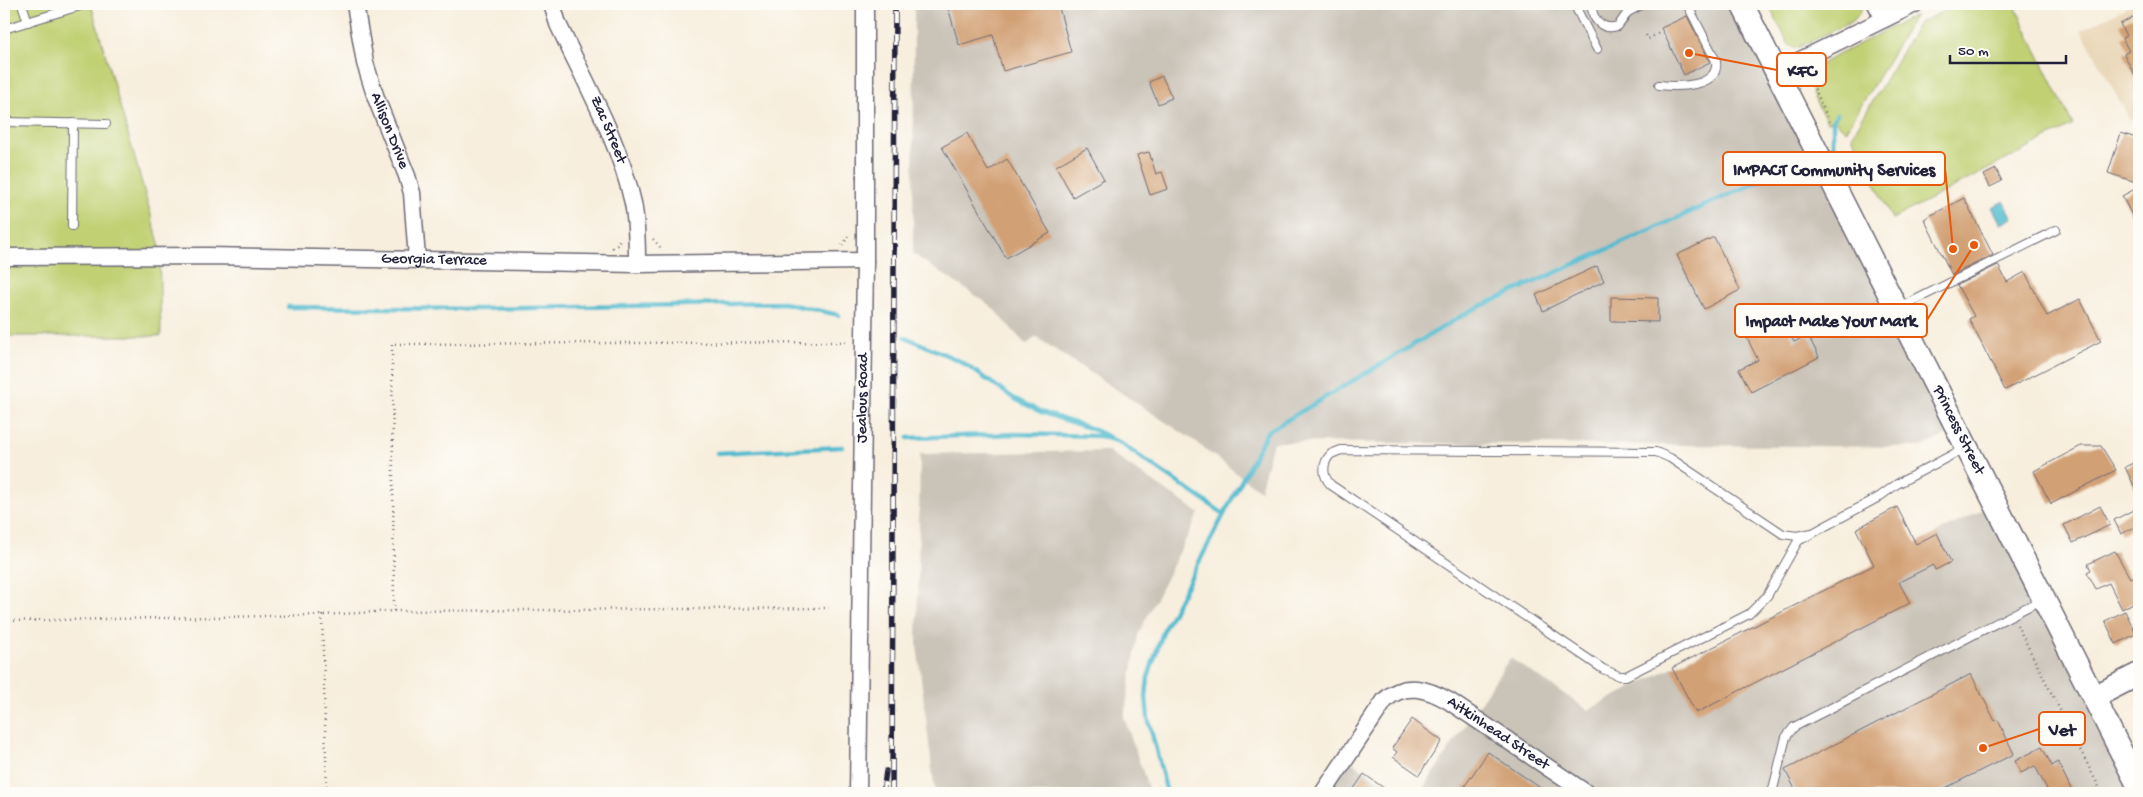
<svg xmlns="http://www.w3.org/2000/svg" width="2143" height="797" font-family="'Gochi Hand',sans-serif">
<rect width="100%" height="100%" fill="#fdfcf7"/>
<filter id="ink" filterUnits="userSpaceOnUse"><feTurbulence type="fractalNoise" baseFrequency=".02" numOctaves="2"/><feDisplacementMap in="SourceGraphic" scale="10" xChannelSelector="R" yChannelSelector="G"/><feConvolveMatrix kernelMatrix="1 2 1 2 8 2 1 2 1" color-interpolation-filters="sRGB"/></filter>
<filter id="wash" filterUnits="userSpaceOnUse"><feTurbulence type="fractalNoise" baseFrequency=".0096" numOctaves="4" result="noise"/><feDisplacementMap in="SourceGraphic" scale="20" xChannelSelector="R" yChannelSelector="G"/><feGaussianBlur stdDeviation="1.12" result="paint"/><feColorMatrix in="noise" values="0 0 0 0 0 0 0 0 0 0 0 0 0 0 0 0 0 1.4 0 .05"/><feComposite in="paint" operator="in"/></filter>
<g filter="url(#wash)">
<rect width="100%" height="100%" fill="#f7eedd"/>
<polygon fill="#ead8ba" points="2134,4 2139,4 2139,115 2130,120 2081,30"/>
<g fill="#cac3b8">
<polygon points="914,4 1743,4 1956,430 1922,447 1273,442 1260,491 1193,440 1036,337 1026,345 991,306 913,254"/>
<polygon points="1108,451 1199,513 1138,635 1124,717 1150,793 935,793 917,645 920,454"/>
<polygon points="1996,503 2139,793 1420,793 1510,658 1588,710"/>
<polygon points="1348,759 1397,793 1325,793"/>
</g>
<g fill="#c0d072" stroke="#717956">
<polygon points="4,4 91,4 159,243 161,336 4,336"/>
<polygon points="1768,4 1863,4 1860,13 1853,21 1797,48 1789,45"/>
<polygon points="1959,4 2014,4 2073,125 1892,219 1852,136 1919,23"/>
<path d="M1915 15 1846 131 1835 121 1827 122C1818 105 1802 85 1815 67Z"/>
</g>
<polygon fill="#52bbcf" stroke="#3a6e85" points="2004,201 2013,218 2001,224 1992,207"/>
<g fill="none" stroke-linecap="round" stroke-linejoin="round">
<g stroke="#52bbcf" stroke-width="4.5">
<polyline points="1833,145 1833,120 1837,114"/>
<polyline points="288,307 479,309 784,303 839,315"/>
<polyline points="905,337 960,361 1015,399 1041,412 1092,429 1109,437"/>
<polyline points="908,438 1015,434 1099,436 1117,441 1224,514"/>
<polyline points="717,453 842,447"/>
<polyline points="1167,793 1148,718 1146,697 1148,677 1164,629 1267,432 1470,311 1802,162"/>
</g>
</g>
<g id="blocks">
<g fill="#d2a075">
<polygon points="947,4 1058,4 1071,52 1003,71 993,35 959,45"/>
<polygon points="2139,14 2139,84 2124,54 2129,51 2122,38 2126,36 2120,24"/>
<polygon points="1687,16 1710,62 1684,75 1661,28"/>
<polygon points="1162,76 1172,98 1158,104 1149,82"/>
<polygon points="967,133 988,171 1007,159 1050,233 1006,258 942,147"/>
<polygon points="2121,133 2139,139 2139,183 2108,173"/>
<polygon points="1087,148 1104,179 1073,197 1056,166"/>
<polygon points="1149,152 1156,174 1162,172 1168,189 1150,195 1137,155"/>
<polygon points="1996,169 2002,181 1990,187 1984,175"/>
<polygon points="2139,187 2139,229 2122,196"/>
<polygon points="1964,198 1993,255 1952,275 1924,219"/>
<polygon points="1714,237 1740,290 1704,309 1677,255"/>
<polygon points="1998,265 2007,282 2025,272 2047,316 2080,299 2101,341 2005,390 1969,319 1974,316 1957,285"/>
<polygon points="1597,266 1604,281 1543,311 1536,295"/>
<polygon points="1611,297 1658,298 1658,322 1611,321"/>
<polygon points="1779,306 1786,319 1783,321 1794,342 1808,335 1819,357 1751,392 1739,369 1758,360 1741,326"/>
<polygon points="2081,446 2101,446 2116,470 2051,504 2034,471"/>
<polygon points="2139,460 2139,496 2125,467"/>
<polygon points="2100,506 2110,525 2073,543 2064,525"/>
<polygon points="1897,507 1916,544 1937,533 1951,562 1935,570 1933,565 1899,582 1910,603 1696,713 1672,668 1874,565 1856,529"/>
<polygon points="2139,507 2139,525 2121,534 2114,520"/>
<polygon points="2115,551 2130,578 2139,573 2139,600 2122,609 2109,583 2096,589 2087,572 2091,570 2088,564"/>
<polygon points="2125,611 2136,634 2116,644 2105,621"/>
<polygon points="1971,674 1995,721 1998,720 2014,754 1935,793 1797,793 1785,770"/>
<polygon points="1412,719 1442,741 1419,775 1393,757 1397,752 1392,748"/>
<polygon points="2042,747 2052,766 2058,762 2073,793 2049,793 2035,766 2021,773 2015,761"/>
<polygon points="1488,752 1548,793 1460,793"/>
<polygon points="1364,774 1391,793 1351,793"/>
</g>
</g>
</g>
<g filter="url(#ink)">
<use href="#blocks" fill-opacity="0" stroke="#6d6974" stroke-width="1"/>
<g fill="none" stroke-linecap="round" stroke-linejoin="round">
<defs>
<g id="lane">
<polyline points="22,4 28,22"/>
<polyline points="1574,4 1597,49"/>
<path d="M1592 4C1591 19 1602 31 1618 26L1628 12 1643 4"/>
<polyline points="4,29 83,5"/>
<path d="M1659 85C1677 87 1720 88 1716 61L1687 4"/>
<polyline points="4,122 106,124"/>
<polyline points="72,226 73,123"/>
<polyline points="1899,308 2056,230"/>
<path d="M1812 533 1797 536 1783 534 1670 458 1656 452 1341 450 1331 454C1322 463 1322 476 1331 485L1603 669 1619 676H1626L1749 614 1767 596 1798 541 1879 497 1897 484 1965 448"/>
<polyline points="1772,793 1786,737 1794,727 2043,599"/>
</g>
<g id="street">
<path id="s1" d="M355 4 365 63 376 98 407 176 412 193 417 259"/>
<path id="s2" d="M552 4 558 24C585 82 619 140 633 203 637 223 637 244 637 264"/>
<polyline points="1876,4 1884,19"/>
<polyline points="1778,71 1915,4"/>
<path id="s3" d="M4 257 207 256 637 264 865 261"/>
<path id="s4" d="M858 793 865 261V4"/>
<path id="s5" d="M1323 793 1385 700C1405 681 1428 689 1449 701L1586 793"/>
</g>
<g id="secondary">
<path id="s6" d="M1742 4 2139 787"/>
<polyline points="2094,697 2139,674"/>
</g>
</defs>
<use href="#lane" stroke="#6d6974" stroke-width="10"/>
<use href="#street" stroke="#6d6974" stroke-width="19"/>
<use href="#secondary" stroke="#6d6974" stroke-width="25"/>
<g stroke="#6d6974" stroke-width="2.5" stroke-dasharray="1 4" stroke-linecap="butt">
<polyline points="1646,35 1648,39 1661,32"/>
<path d="M1821 68 1822 70C1815 74 1813 77 1813 85L1830 123"/>
<polyline points="653,239 661,248"/>
<polyline points="842,245 847,239 848,232"/>
<polyline points="612,248 617,245 620,239"/>
<polyline points="394,611 392,344 849,342"/>
<polyline points="322,615 327,793"/>
<polyline points="4,621 322,615 394,611 829,608"/>
<polyline points="2017,625 2102,793"/>
</g>
<use href="#lane" stroke="#fff" stroke-width="8"/>
<use href="#street" stroke="#fff" stroke-width="16"/>
<use href="#secondary" stroke="#fff" stroke-width="22"/>
<defs>
<g id="rail">
<polyline points="883,793 886,771"/>
<polyline points="892,793 895,4"/>
</g>
</defs>
<use href="#rail" stroke="#22223b" stroke-width="5.5"/>
<use href="#rail" stroke="#fdfcf7" stroke-width="4" stroke-dasharray="11" stroke-linecap="butt"/>
</g>
</g>
<g text-anchor="middle" dominant-baseline="central" stroke-width="5" stroke-linejoin="round" paint-order="stroke">
<g font-size="16" fill="#22223b" stroke="#fdfcf7">
<text stroke="none"><textPath href="#s2" startOffset="138">Zac Street</textPath></text>
<text stroke="none"><textPath href="#s1" startOffset="132">Allison Drive</textPath></text>
<text stroke="none"><textPath href="#s3" startOffset="430">Georgia Terrace</textPath></text>
<text stroke="none"><textPath href="#s4" startOffset="395">Jealous Road</textPath></text>
<text stroke="none"><textPath href="#s6" startOffset="478">Princess Street</textPath></text>
<text stroke="none"><textPath href="#s5" startOffset="240">Aitkinhead Street</textPath></text>
</g>
</g>
<path fill="none" stroke="#e8590c" stroke-width="2" d="M1689 53L1777 70M1953 249L1945 168M1974 245L1927 320M1983 748L2039 729"/>
<g fill="#e8590c" stroke="#fdfcf7" stroke-width="2">
<circle cx="1689" cy="53" r="5"/>
<circle cx="1953" cy="249" r="5"/>
<circle cx="1974" cy="245" r="5"/>
<circle cx="1983" cy="748" r="5"/>
</g>
<g fill="#fdfcf7" stroke="#e8590c" stroke-width="2">
<rect x="1777" y="53" width="49" height="33" rx="5"/>
<rect x="1723" y="152" width="222" height="33" rx="5"/>
<rect x="1735" y="304" width="192" height="33" rx="5"/>
<rect x="2039" y="712" width="46" height="33" rx="5"/>
</g>
<g font-size="18" text-anchor="middle" font-weight="bold" fill="#22223b">
<text x="1802" y="76">KFC</text>
<text x="1834" y="175">IMPACT Community Services</text>
<text x="1831" y="326">Impact Make Your Mark</text>
<text x="2062" y="735">Vet</text>
</g>
<rect width="2143" height="797" fill="none" stroke="#fdfcf7" stroke-width="20"/>
<path d="M1950 55v8h116v-8" fill="none" stroke="#22223b" stroke-width="2.5"/>
<text x="1958" y="55" font-size="15" fill="#22223b" stroke="#fdfcf7" stroke-width="4" paint-order="stroke">50 m</text>
</svg>
